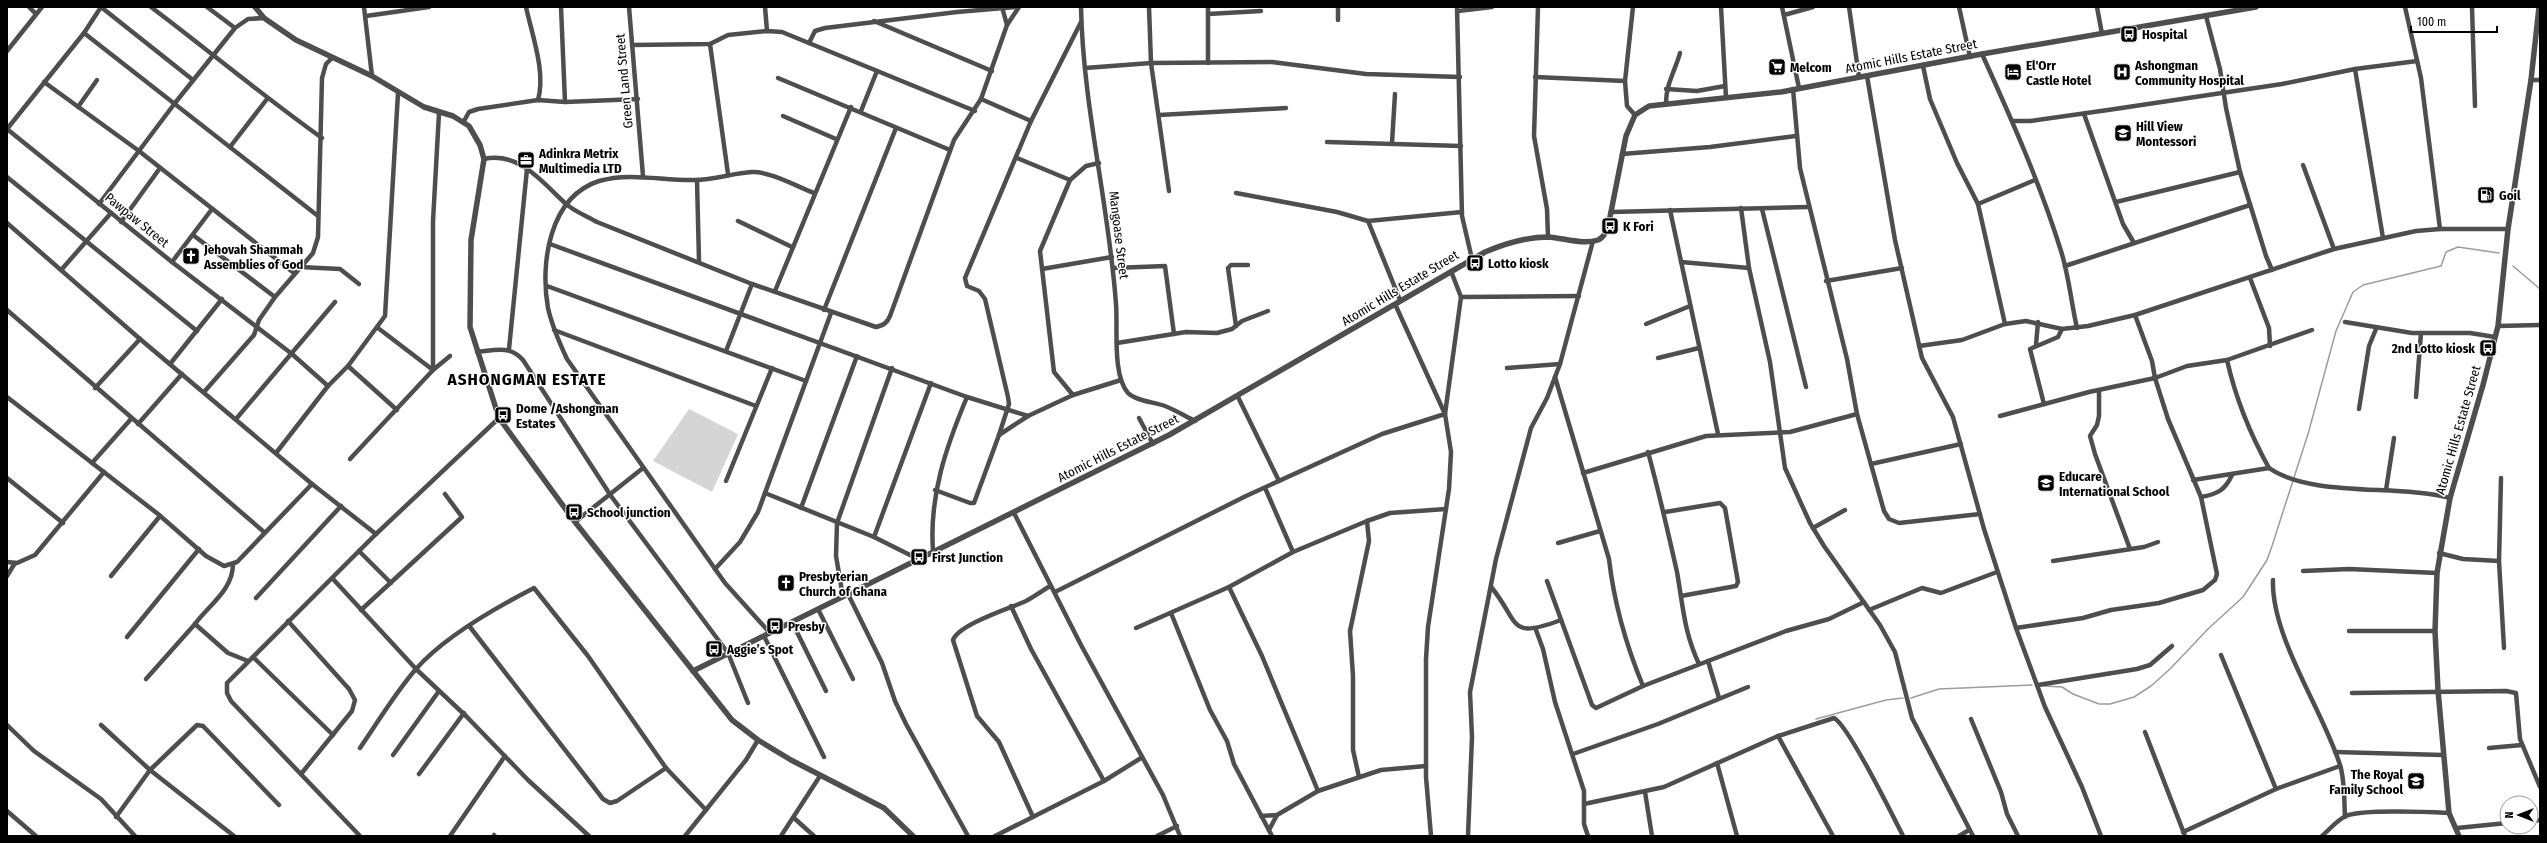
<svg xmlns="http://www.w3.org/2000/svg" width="2547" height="843" font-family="'Fira Sans Condensed',sans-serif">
<rect width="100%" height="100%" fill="#fff"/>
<polygon fill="#d5d5d5" points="689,409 738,434 712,492 653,461"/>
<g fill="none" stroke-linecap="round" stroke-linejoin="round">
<g stroke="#9c9c9c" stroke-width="1.5">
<polyline points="2513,266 2540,289"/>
<polyline points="2044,686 2062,687 2073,694 2099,704 2110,704 2134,697 2151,686 2170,669 2208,629 2243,597 2267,560 2272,546 2308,434 2336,331 2353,292 2363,285 2441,266 2446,252 2458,247 2499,253"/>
<polyline points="1911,698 1939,689 2032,685"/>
<polyline points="1816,719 1886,700 1903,698"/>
</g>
<g stroke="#4e4e4e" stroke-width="4.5">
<polyline points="29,7 36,14"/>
<path d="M151 7C208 50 263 96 322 138"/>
<polyline points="207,7 235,28"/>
<polyline points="364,7 372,76"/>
<path d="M526 7C532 35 546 72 538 100"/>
<polyline points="561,7 565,102"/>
<polyline points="629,7 643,176"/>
<polyline points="765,7 767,31"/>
<polyline points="1002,7 1007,25"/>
<path d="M1081 7C1083 107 1109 205 1116 304 1118 327 1112 375 1128 393 1136 401 1154 402 1165 406 1175 410 1185 416 1195 421"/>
<polyline points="1149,7 1151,63 1169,191"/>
<polyline points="1457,7 1462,216 1472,259"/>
<polyline points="1538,7 1534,136 1547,209 1548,237"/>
<polyline points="1633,7 1625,81 1627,106 1635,115"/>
<polyline points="1721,7 1726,98"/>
<polyline points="1782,7 1799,88"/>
<polyline points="1849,7 1859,77"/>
<polyline points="1959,7 1970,57"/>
<polyline points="2097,7 2102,34"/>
<polyline points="2405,7 2421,78 2440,229"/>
<polyline points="2472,7 2475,106"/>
<polyline points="1458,11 1492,7"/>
<polyline points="1208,14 1261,11"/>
<polyline points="1784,15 1813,7"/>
<polyline points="366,16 429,7"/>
<polyline points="2206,16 2220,69 2226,108 2240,172 2266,256 2272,270"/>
<polyline points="1338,20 1338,7"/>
<polyline points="874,21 992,71"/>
<polyline points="84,33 318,216"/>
<polyline points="809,43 815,31 825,28 957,12 1016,7"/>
<polyline points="710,44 728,174"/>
<polyline points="632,45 710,44 728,35 767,31 782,32 975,111"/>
<polyline points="7,51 42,7"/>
<path d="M1982 54C2011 118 2040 183 2061 251 2069 276 2071 302 2077 328"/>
<polyline points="1208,63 1208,7"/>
<polyline points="1923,66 1930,99 1957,163 1978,204 2005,324"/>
<polyline points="1085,68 1151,63 1272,62 1366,74 1460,77"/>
<polyline points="2355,69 2383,238"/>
<polyline points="1867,76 1895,240 1922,358 1953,417 1984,529 2016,628 2045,707 2082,787 2101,836"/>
<polyline points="1535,77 1625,81"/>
<polyline points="778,78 950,150"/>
<polyline points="2531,80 2540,80"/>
<polyline points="44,82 139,151 294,273"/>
<polyline points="1666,89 1697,91 1725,86"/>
<polyline points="1793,89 1800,168 1847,359 1857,414 1884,511 1889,519 1899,523 1980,514"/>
<polyline points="981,99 1031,121"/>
<path d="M1666 103C1666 84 1675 71 1680 53"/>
<polyline points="78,107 97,80"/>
<polyline points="861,111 877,71"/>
<polyline points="2084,114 2123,224 2134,243"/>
<polyline points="1159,115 1286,108"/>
<polyline points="783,116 836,139"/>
<polyline points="464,121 469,112 478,109 538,100 565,102 638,99"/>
<polyline points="2013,121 2030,121 2108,110 2282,84 2355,69 2417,61"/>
<polyline points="7,129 172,262 292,354 328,386"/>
<polyline points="7,129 84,33 101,7 193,80"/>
<polyline points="1327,142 1461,146"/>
<polyline points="1392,143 1395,94"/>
<polyline points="230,147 267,99"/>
<polyline points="1622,154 1710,147 1796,136"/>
<polyline points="1017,158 1070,180"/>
<path d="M484 159C519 151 542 182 565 203 573 211 587 216 597 222L752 284 876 327C884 325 887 323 890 316L954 140 981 99 1007 25 1019 7"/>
<polyline points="2303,165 2334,249"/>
<polyline points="7,177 197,331"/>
<polyline points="697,180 699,261"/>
<polyline points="1236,193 1337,212 1368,221 1462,212"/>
<polyline points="2116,202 2240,172"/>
<polyline points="99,204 175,103 235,28 248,19 264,18"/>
<polyline points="1978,204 2035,180"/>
<polyline points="1741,208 1749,268 1770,362 1785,468 1810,523 1824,546 1880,625 1895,652 1912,718 1973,836"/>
<polyline points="1762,209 1806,387"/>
<polyline points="1670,210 1718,434"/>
<polyline points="1611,212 1808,207"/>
<polyline points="738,221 792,247"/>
<polyline points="1368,221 1400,300"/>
<polyline points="121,222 160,168"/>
<polyline points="7,223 140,339 312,484 376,534"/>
<polyline points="193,235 275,297"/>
<polyline points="550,244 967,397 1028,416"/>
<polyline points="172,262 212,209"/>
<polyline points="1681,262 1749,268"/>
<polyline points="2065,266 2250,205"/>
<polyline points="300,267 340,269 359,284"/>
<polyline points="1114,268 1165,266 1174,334"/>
<polyline points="62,269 111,213"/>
<polyline points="1042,269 1112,257"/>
<polyline points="2250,278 2269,328 2270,346"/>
<polyline points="1826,281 1902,268"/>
<polyline points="547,286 806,381"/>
<polyline points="775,291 851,107"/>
<polyline points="1461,297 1579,296"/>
<polyline points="1395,304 1445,414 1451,452 1449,489 1428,627 1426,659 1426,777 1431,836"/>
<polyline points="7,310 264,532"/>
<polyline points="824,310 896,128"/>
<polyline points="2345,322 2412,333 2470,333 2495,337"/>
<polyline points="1646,324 1690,306"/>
<polyline points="1236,326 1228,268 1231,265 1248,265"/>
<polyline points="2498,326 2540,325"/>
<polyline points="378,328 433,370"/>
<polyline points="554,330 756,406"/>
<polyline points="1117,343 1186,332 1217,333 1232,329 1242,321 1268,311"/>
<polyline points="2036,345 2038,322"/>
<polyline points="1919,346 1962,340 2005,324 2026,321 2062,329 2088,326 2135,315 2334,249 2416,231 2440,229 2508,229"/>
<polyline points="509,349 527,169"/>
<polyline points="726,351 752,284"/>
<path d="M477 352C495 350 510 345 523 360L611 496 728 653 748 703"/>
<polyline points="1658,358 1699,348"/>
<path d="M2227 360C2236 400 2249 432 2269 468 2312 498 2398 484 2450 498"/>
<polyline points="170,364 222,299"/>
<polyline points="348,366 397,410"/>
<polyline points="1507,368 1560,364"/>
<polyline points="433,370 433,221 439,113"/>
<path d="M1555 377 1609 559C1614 603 1626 645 1643 686"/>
<polyline points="95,388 140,339"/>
<polyline points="2099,391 2099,416 2097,425 2090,436 2095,454 2130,549"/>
<polyline points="204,392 254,335 259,320 275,297 313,253 318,237 322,78 326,64 332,58"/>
<polyline points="1073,395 1054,372 1040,251 1070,180 1086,166 1099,163"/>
<polyline points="7,397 158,514 206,556 224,566 237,562 312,484"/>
<polyline points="1238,397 1279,481"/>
<polyline points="2416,397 2421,333"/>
<polyline points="2044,404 2030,349 2058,337 2062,329"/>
<polyline points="2359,409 2369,346 2376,329"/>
<polyline points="2000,416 2089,392 2155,378 2187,366 2227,360 2312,330"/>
<polyline points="1139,418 1153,444"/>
<polyline points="236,419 335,302"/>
<polyline points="138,424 182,374"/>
<polyline points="999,435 1009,404 1008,397 985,299 979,291 967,286 965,278 1031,121 1081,22"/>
<path d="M1648 452C1659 492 1668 532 1677 572 1683 606 1684 632 1699 664"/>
<polyline points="276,453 328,386 348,366 385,316 398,93"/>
<polyline points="350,459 433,370 450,356"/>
<polyline points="92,463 131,419"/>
<polyline points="1871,464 1961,444"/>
<polyline points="1583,473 1706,436 1790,432 1857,414"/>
<polyline points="7,478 63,523"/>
<polyline points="2501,478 2499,561 2504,648"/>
<polyline points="2193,480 2269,468"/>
<polyline points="726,481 772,368"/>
<polyline points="935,490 970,503 974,503 999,435 1028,416 1073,395 1121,380"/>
<polyline points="1266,490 1293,552"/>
<polyline points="2386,490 2394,438"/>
<polyline points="765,493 874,537 918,559"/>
<path d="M2201 497C2218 494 2225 490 2232 475"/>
<polyline points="801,508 857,356"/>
<polyline points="1665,512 1720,503 1725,508 1738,582 1736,586 1681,596"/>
<polyline points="1014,513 1081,645 1163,795 1180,836"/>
<polyline points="575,522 643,468"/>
<polyline points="1813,528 1845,510"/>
<polyline points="874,537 931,383"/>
<polyline points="1558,543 1600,531"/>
<polyline points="359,551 391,583"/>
<path d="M933 551C929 496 946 447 967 397"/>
<polyline points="2439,553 2463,559 2499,561"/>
<polyline points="2053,561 2144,547 2158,542"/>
<polyline points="7,562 17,563 35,555 104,472"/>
<path d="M233 564C233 590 209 605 195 624L228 653 248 661"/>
<polyline points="715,569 740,542 758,512 831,313"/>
<polyline points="2303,571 2349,569 2437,573"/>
<polyline points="7,576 15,563"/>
<polyline points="111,576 160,516"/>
<polyline points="333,579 416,669 467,717 528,780 589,836"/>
<path d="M2273 580C2271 637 2323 710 2340 765 2345 781 2344 800 2345 817"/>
<polyline points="1547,581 1592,705 1596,708 1643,686 1786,631 1829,619 1864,602"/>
<polyline points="1229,587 1262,656 1318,791"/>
<path d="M1492 588C1520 623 1508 640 1561 620"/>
<polyline points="1055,592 1246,496 1382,434 1445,414 1461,297 1451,271"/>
<polyline points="848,594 882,663 895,701 906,724 968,836"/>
<polyline points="843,597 836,556 837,523 892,368"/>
<polyline points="256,598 341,506"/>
<polyline points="1011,606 1031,649 1104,781"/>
<polyline points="818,609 853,679"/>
<polyline points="361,610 462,517 445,494"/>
<polyline points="1869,610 1922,588 1941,593 1997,572"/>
<polyline points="1171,613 1210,710 1227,741 1234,764 1272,836"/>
<polyline points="288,621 349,689 355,700 352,711 301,774"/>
<polyline points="792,622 826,691"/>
<polyline points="470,627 603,799 610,803 617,801 666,768"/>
<polyline points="1136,628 1229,587 1293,552 1367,521 1390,513 1446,509"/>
<polyline points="2016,628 2083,618 2111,610 2159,603 2203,590 2215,580 2217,574 2201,497 2168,419 2155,378 2152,361 2135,315"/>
<polyline points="1536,630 1543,649 1555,702 1584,791 1584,824 1588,836"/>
<polyline points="2349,631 2435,631"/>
<path d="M770 633 725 583 567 359C559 342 552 326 548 308 540 264 549 197 599 181 631 172 663 181 695 180 714 180 733 173 752 172 769 171 798 187 814 193"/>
<polyline points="764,636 824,757"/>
<polyline points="127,637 199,549"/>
<polyline points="2221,655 2276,789"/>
<polyline points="253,657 333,735"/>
<polyline points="1708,661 1719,698"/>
<polyline points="146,679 195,624"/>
<polyline points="2038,685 2137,669 2150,665 2172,646"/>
<polyline points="2352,693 2506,691 2516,693 2520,739 2540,787"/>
<polyline points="1971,719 2001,792 2007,814 2018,836"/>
<polyline points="7,725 34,751 101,799 135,836"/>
<polyline points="101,725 150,770 234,836"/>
<polyline points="2145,732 2185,836"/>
<polyline points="1778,736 1833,836"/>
<path d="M360 748C378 722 395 693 416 669 445 636 495 608 534 588L588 656 666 768 706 810"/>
<polyline points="2489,748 2522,745"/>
<polyline points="2335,752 2443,755"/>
<polyline points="1573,754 1658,724 1748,687"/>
<polyline points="393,755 439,691"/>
<polyline points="1717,763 1737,836"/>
<polyline points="419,774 464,713"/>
<polyline points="1359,777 1353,750 1353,676 1350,631 1369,541 1367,521"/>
<polyline points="1645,792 1652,836"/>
<path d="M1584 804 1664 787 1778 736 1834 718C1848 725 1893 816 1903 836"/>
<polyline points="7,811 36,836"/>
<polyline points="1261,816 1277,815 1318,791 1381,770 1426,766"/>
<polyline points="116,817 150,770 197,725 203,726 279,805"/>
<path d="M1033 817 999 742 977 716 953 640C959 624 1011 608 1026 601 1034 597 1042 591 1050 586"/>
<polyline points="794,818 814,836"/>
<polyline points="2531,821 2540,820"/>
<polyline points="2457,828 2507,823"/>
<polyline points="1269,830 1277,815"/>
<polyline points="2183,832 2276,789 2340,766"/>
<polyline points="494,835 495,836"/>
<polyline points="360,836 231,701 227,693 227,683 376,534 499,418"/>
<polyline points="450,836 505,756"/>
<polyline points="685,836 746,760 758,740"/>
<polyline points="781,836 820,776"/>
<polyline points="995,836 1104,781 1141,758"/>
<polyline points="1157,836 1177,826"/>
<polyline points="1468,836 1472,737 1470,692 1496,559 1531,428 1547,398 1560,364 1593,241"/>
<polyline points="1959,836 1969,830"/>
<path d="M2322 836C2329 830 2337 820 2346 816 2361 809 2430 812 2449 813"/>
</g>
<g stroke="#4e4e4e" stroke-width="5.5">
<polyline points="255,7 264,18 296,40 372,76 424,107 453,116 469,126 480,145 484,159 471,240 470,327 499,418 575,522 732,720 758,740 791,760 884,808 913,836"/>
<path d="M693 671 1169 435 1485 252C1506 243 1526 237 1548 237 1564 238 1583 245 1598 240 1605 237 1607 229 1609 222L1626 136 1635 115 1649 106 1781 92 1982 54 2256 7"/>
<polyline points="2459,836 2449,813 2438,690 2435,631 2437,573 2450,498 2483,385 2498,326 2508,229 2531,80 2539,7"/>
</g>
</g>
<defs>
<symbol id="bus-square" viewBox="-11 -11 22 22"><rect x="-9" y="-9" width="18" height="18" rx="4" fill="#000" stroke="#fff"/><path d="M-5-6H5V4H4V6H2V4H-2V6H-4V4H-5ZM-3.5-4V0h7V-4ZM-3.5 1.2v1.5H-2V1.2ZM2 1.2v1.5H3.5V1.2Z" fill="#fff"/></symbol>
<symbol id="supermarket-square" viewBox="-11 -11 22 22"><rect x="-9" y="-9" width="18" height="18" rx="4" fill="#000" stroke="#fff"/><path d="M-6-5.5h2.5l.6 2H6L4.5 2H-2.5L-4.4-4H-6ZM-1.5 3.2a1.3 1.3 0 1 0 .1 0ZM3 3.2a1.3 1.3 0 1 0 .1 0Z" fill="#fff"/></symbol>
<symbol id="hotel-square" viewBox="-11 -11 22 22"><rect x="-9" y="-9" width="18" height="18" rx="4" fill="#000" stroke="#fff"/><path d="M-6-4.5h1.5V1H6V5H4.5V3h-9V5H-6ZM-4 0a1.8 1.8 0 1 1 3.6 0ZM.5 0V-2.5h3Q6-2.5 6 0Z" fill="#fff"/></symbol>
<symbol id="hospital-square" viewBox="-11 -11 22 22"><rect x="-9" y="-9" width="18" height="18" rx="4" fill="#000" stroke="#fff"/><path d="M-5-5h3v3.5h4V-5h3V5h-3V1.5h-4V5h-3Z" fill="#fff"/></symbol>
<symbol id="school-square" viewBox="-11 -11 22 22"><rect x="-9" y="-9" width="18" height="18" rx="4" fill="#000" stroke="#fff"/><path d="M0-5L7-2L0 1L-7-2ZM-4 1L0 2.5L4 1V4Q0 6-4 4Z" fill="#fff"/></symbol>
<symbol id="office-square" viewBox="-11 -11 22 22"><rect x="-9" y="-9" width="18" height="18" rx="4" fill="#000" stroke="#fff"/><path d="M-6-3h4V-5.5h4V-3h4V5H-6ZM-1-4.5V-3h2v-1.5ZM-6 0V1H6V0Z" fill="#fff"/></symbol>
<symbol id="fuel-square" viewBox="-11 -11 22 22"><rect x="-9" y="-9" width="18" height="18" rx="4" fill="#000" stroke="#fff"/><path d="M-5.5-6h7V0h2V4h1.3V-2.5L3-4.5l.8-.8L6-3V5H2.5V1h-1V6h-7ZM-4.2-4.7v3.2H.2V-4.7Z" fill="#fff"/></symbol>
<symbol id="church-square" viewBox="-11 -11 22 22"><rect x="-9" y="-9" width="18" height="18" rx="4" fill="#000" stroke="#fff"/><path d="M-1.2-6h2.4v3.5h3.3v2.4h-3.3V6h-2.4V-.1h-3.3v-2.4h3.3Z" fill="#fff"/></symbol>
</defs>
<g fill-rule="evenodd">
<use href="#bus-square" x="2119" y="24" width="20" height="20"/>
<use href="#supermarket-square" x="1767" y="57" width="20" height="20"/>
<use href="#hotel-square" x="2003" y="62" width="20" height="20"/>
<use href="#hospital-square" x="2112" y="62" width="20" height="20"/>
<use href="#school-square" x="2113" y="123" width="20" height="20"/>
<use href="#office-square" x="516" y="150" width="20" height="20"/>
<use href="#fuel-square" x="2476" y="185" width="20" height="20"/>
<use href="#bus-square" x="1600" y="216" width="20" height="20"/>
<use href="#church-square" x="181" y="246" width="20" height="20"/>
<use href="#bus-square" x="1465" y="253" width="20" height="20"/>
<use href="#bus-square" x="2478" y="338" width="20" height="20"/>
<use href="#bus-square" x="493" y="405" width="20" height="20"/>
<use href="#school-square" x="2036" y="473" width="20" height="20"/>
<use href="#bus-square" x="564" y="502" width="20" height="20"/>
<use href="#bus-square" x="909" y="547" width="20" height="20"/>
<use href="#church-square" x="776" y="573" width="20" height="20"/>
<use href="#bus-square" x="765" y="616" width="20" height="20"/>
<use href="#bus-square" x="704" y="639" width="20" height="20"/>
<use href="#school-square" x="2406" y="771" width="20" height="20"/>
</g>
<g text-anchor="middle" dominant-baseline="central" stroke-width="3" stroke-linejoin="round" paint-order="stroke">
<g font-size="13" font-weight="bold" fill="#000" stroke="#fff" text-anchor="start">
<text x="2142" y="34">Hospital</text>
<text x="2026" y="65">El'Orr<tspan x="2026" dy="15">Castle Hotel</tspan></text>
<text x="2135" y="65">Ashongman<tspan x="2135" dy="15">Community Hospital</tspan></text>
<text x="1790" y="67">Melcom</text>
<text x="2136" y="126">Hill View<tspan x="2136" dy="15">Montessori</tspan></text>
<text x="539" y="153">Adinkra Metrix<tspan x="539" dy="15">Multimedia LTD</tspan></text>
<text x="2499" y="195">Goil</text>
<text x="1623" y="226">K Fori</text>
<text x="204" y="249">Jehovah Shammah<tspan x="204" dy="15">Assemblies of God</tspan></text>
<text x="1488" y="263">Lotto kiosk</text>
<text x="2475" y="348" text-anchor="end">2nd Lotto kiosk</text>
<text x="516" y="408">Dome /Ashongman<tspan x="516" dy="15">Estates</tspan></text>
<text x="2059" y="476">Educare<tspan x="2059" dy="15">International School</tspan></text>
<text x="587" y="512">School junction</text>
<text x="932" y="557">First Junction</text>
<text x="799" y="576">Presbyterian<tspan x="799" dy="15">Church of Ghana</tspan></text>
<text x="788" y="626">Presby</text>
<text x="727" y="649">Aggie’s Spot</text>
<text x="2403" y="774" text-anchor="end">The Royal<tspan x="2403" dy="15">Family School</tspan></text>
</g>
<g font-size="13" fill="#000" stroke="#fff">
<text transform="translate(1911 56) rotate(-11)">Atomic Hills Estate Street</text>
<text transform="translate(624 81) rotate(-95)">Green Land Street</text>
<text transform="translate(137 220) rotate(39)">Pawpaw Street</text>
<text transform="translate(1119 235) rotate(83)">Mangoase Street</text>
<text transform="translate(1400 288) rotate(-31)">Atomic Hills Estate Street</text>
<text transform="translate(2458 430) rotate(-74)">Atomic Hills Estate Street</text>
<text transform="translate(1118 448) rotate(-27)">Atomic Hills Estate Street</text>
</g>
<g font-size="17" font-weight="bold" letter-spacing="1" fill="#000" stroke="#fff">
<text x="527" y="379">ASHONGMAN ESTATE</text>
</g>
</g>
<rect width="2547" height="843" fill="none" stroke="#000000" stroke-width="16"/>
<g transform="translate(2519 815) rotate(270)"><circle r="19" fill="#ffffff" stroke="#999999"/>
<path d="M0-3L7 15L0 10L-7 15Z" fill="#000000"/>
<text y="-6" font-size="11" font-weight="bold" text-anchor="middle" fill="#000000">N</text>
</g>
<path d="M2411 26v6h86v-6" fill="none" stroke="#000000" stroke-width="2"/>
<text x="2417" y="26" font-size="12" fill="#000000" stroke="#ffffff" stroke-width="3" paint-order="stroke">100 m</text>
</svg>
